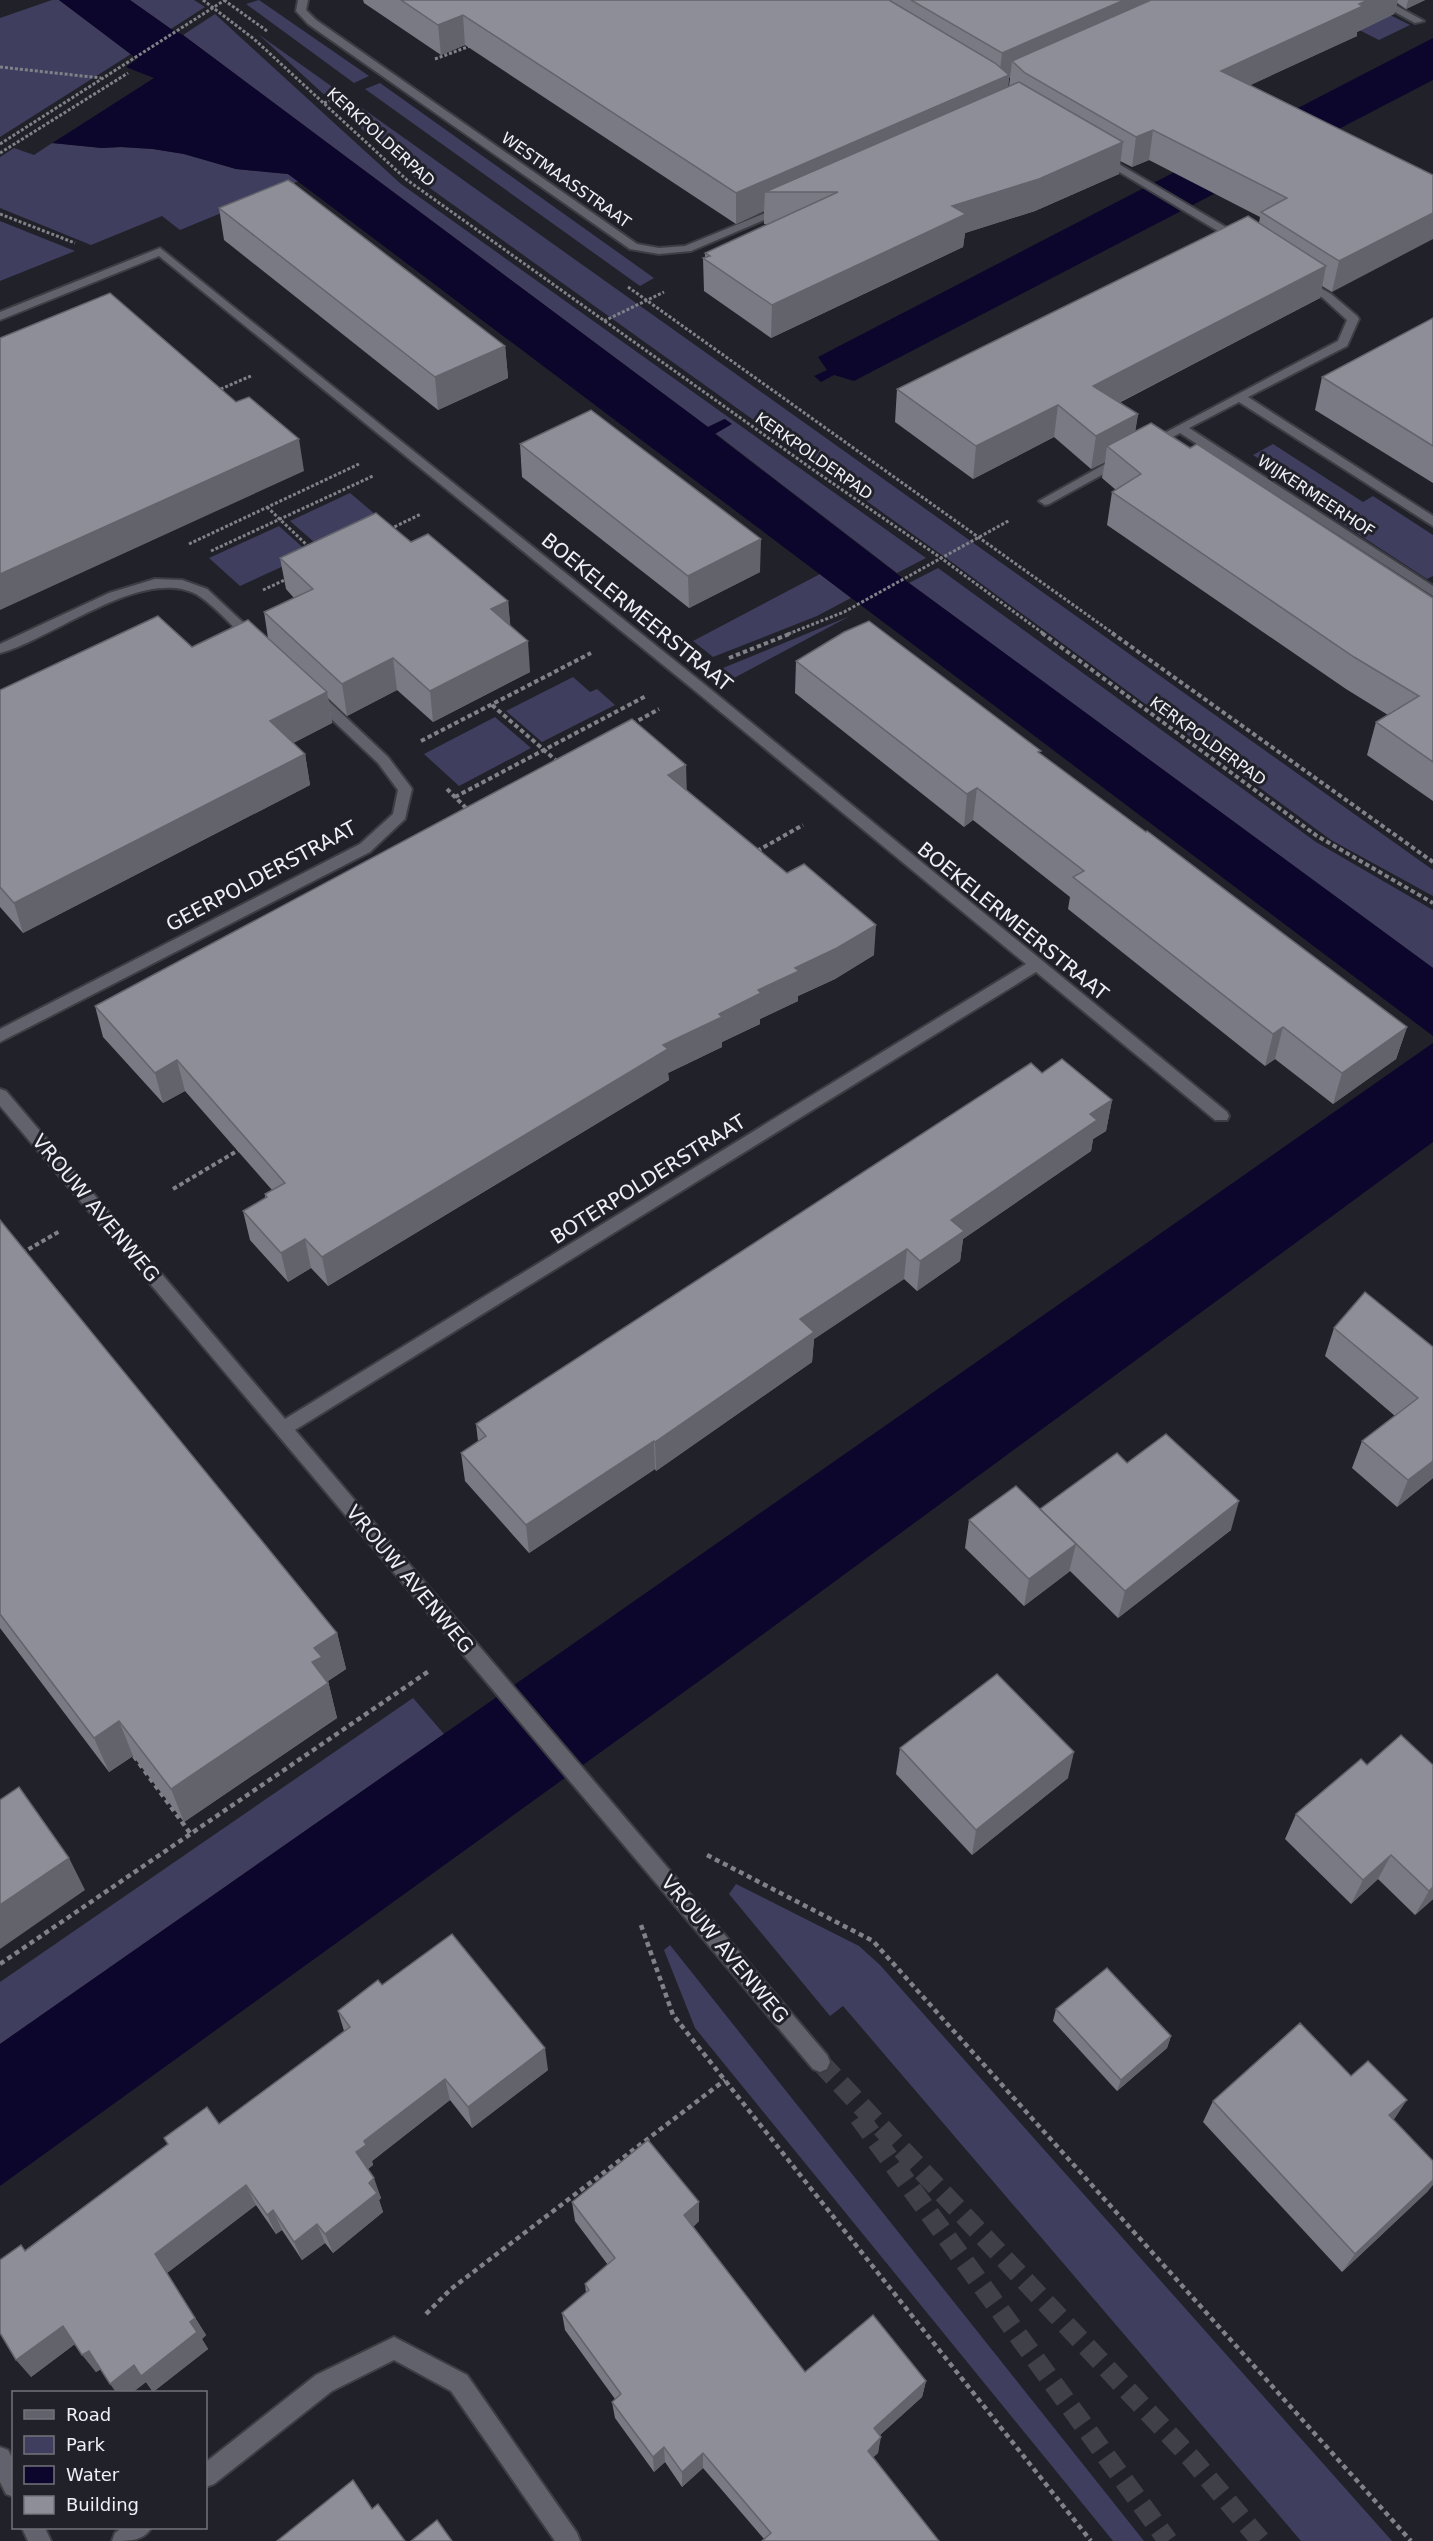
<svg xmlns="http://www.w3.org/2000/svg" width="1433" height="2541" font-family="'DejaVu Sans',sans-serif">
<rect width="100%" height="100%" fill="#21212a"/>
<g fill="#3f3e5e">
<polygon points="52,0 59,0 131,54 0,137 0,18"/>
<polygon points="130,0 194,0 205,7 171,29"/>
<polygon points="259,0 369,76 354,83 246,4"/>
<polygon points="1300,0 1360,0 1410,25 1379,40"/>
<polygon points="215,14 401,184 926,558 897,573 715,433 731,424 724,419 708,427 183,35"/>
<polygon points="258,34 1433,870 1433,896 1331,840 953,563 413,176"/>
<polygon points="380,83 654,278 640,286 365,89"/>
<polygon points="52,143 102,148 121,147 153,149 184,154 236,169 288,174 299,181 180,230 162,216 91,245 0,208 0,157 14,148 34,155"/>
<polygon points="0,221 75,251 0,281"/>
<polygon points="1273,444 1363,502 1373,496 1433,535 1433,576 1427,579 1335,519 1344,514 1253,455"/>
<polygon points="350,493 382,520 322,549 290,521"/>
<polygon points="279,526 310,554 240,586 209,558"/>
<polygon points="938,568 1316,842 1433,910 1433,968 909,583"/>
<polygon points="820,574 851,598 817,616 713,657 693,641"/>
<polygon points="850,616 734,678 723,668"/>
<polygon points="573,677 590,692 597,689 615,705 542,742 506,711"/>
<polygon points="495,717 531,748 459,786 424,754"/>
<polygon points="413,1698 444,1734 0,2044 0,1982"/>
<polygon points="736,1884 859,1946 880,1965 1392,2541 1301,2541 843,2006 830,2016 729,1894"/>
<polygon points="670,1945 1144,2541 1113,2541 695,2028 664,1950"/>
</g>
<g fill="#0d062c">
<polygon points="59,0 130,0 171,29 183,35 708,427 725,419 732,424 715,434 909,583 1433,968 1433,1036 288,174 236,169 184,154 153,149 121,147 102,148 52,143 153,78 126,67 137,59"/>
<polygon points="1433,38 1433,80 854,381 834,375 821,382 814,376 827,370 818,357"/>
<polygon points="1433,1043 1433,1142 702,1679 0,2186 0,2044"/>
</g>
<polygon fill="#21212a" points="130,69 154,78 49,145 50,141 147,79 127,71"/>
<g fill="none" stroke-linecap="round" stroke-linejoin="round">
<g stroke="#404048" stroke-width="20" stroke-dasharray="20 10" stroke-linecap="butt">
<polyline points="820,2062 1191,2458 1261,2541"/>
<polyline points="859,2117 1168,2541"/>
</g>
<defs>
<g id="minor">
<polygon points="298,0 308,0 306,10 316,20 637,244 659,248 685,246 780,207 784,206 790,209 691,251 659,254 630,249 308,24 296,11"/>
<polygon points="1373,0 1386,0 1424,21 1415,23"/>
<polygon points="1100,153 1246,239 1248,241 1246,243 1238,243 1096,158 1094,156"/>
<polygon points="160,248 704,684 1227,1112 1229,1116 1227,1120 1215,1120 1036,972 295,1430 827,2055 830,2062 827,2069 820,2072 813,2069 0,1106 0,1089 6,1091 285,1419 1026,964 694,690 159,256 0,320 0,312"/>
<polygon points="1302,277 1331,294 1357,316 1359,319 1347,346 1248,397 1433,516 1433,526 1239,402 1189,428 1433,586 1433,596 1180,433 1152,448 1148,449 1142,445 1338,341 1347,320 1323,298 1298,282 1298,278"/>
<polygon points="1123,454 1129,458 1127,461 1049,504 1045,505 1039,501"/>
<path d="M155 579 182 580 207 589 262 640 255 644 250 643C236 630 212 603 196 594 142 566 53 639 0 653V644L109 593Z"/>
<polygon points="313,689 318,691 388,757 410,786 412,789 405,819 370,852 0,1042 0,1029 360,844 393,814 398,790 378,763 308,697 306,694"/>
<polygon points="394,2337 467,2375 577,2533 580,2541 555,2541 451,2391 394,2360 332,2391 214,2484 206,2487 206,2462 316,2375"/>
<polygon points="0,2447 8,2450 14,2461 14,2497 6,2494 0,2482"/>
<polygon points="22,2528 45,2528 51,2541 28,2541"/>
<path d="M122 2528H151C144 2541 128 2541 112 2541L115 2533Z"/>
</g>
</defs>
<use href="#minor" stroke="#3d3d44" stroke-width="4"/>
<g stroke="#818188" stroke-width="3" stroke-dasharray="3 2" stroke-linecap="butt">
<polyline points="203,0 254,39 407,180 812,469 941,558 1044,634"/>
<polyline points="224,0 267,31"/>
<polyline points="435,59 470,46"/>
<polyline points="0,67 101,78"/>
<polyline points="324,103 344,95"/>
<polyline points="0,144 225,0"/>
<polyline points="0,153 128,73"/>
<polyline points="0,214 75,243"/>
<polyline points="628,287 1114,634"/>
<polyline points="604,321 664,292"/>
<polyline points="216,391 251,376"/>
<polyline points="267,507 310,548"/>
<polyline points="390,529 421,514"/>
<polyline points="189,544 359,464"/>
<polyline points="211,551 373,476"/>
<polyline points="263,590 289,578"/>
<polyline points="788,634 844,612 1010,520"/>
</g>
<g stroke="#818188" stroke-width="4" stroke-dasharray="4.5 3" stroke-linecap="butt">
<polyline points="1042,633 1317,836 1433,903"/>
<polyline points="1112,633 1433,862"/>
<polyline points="729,658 792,633"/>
<polyline points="492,705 559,763"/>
<polyline points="632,724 659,709"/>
<polyline points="421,741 591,653"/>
<polyline points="447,789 469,811"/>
<polyline points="455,797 646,696"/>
<polyline points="757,851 803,825"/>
<polyline points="173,1189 242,1148"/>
<polyline points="22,1253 60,1231"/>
</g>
<g stroke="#818188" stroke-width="4.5" stroke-dasharray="5 4" stroke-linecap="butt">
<polyline points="134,1756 190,1833"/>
<polyline points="707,1855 873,1941 1411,2541"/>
<polyline points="641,1925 673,2015 1091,2541"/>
<polyline points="0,1964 429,1671"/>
<polyline points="426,2314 451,2289 725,2080"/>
</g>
<use href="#minor" fill="#61626b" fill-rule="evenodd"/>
</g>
<g fill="#7a7a84" fill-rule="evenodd">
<path d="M363 0H1425L1406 9 1397 3 1394 14 1357 32V36L1250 85 1433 175 1332 292 1322 286 1320 298 1119 403 1138 414 1135 431 1190 448 1433 598V801L1367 755 1376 722 1388 715 1346 689 1107 525 1112 492 1116 490 1102 478 1105 462 1091 469 1054 437 973 479 895 422 897 389 1259 223 1260 217 1149 160 1132 167 1120 161 1119 174 1035 211 965 233 963 247 771 338 704 291 703 258 705 257V253L768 224H764V211L736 224 465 45 441 55 364 3ZM1009 78H1010L1009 86 1008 87Z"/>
<polygon points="219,208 505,346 508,378 438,410 224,240"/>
<polygon points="1433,318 1433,483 1315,410 1322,377"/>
<polygon points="520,444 760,572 689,608 522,477"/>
<polygon points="411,542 508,601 510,626 530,672 433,722 397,690 347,716 328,698 332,723 293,743 305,754 310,785 23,933 0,907 0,690 192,647 268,638 264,612 294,598 286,589 280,558"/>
<polygon points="796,661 1041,754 1407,1027 1396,1059 1333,1104 1275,1059 1265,1066 1068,909 1070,897 973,820 964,827 795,693"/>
<polygon points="687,790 874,955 835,979 798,996 798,1001 760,1019 760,1024 722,1042 722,1047 668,1073 669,1080 328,1286 311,1268 288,1282 250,1240 243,1211 265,1198 265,1194 272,1190 185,1091 163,1103 103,1037 95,1006"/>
<polygon points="1042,1073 1112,1100 1106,1131 1093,1139 1091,1151 963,1239 960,1261 917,1291 904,1279 814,1339 812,1362 656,1471 655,1469 529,1553 465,1481 461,1453 478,1441 476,1424"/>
<polygon points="0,1220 337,1633 346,1669 328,1681 337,1718 184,1822 133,1756 109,1772 0,1628"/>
<polygon points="1334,1328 1433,1347 1433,1478 1397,1507 1352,1468 1362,1441 1395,1416 1325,1356"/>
<polygon points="1127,1463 1231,1530 1118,1618 1070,1571 1024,1606 965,1548 969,1520 1040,1510"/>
<polygon points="900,1748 1068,1778 972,1855 896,1774"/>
<polygon points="1361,1759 1433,1899 1415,1915 1378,1879 1351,1904 1285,1839 1296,1814"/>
<polygon points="382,1985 548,2070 472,2128 450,2100 372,2161 373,2165 368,2169 381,2198 379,2200 383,2212 333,2253 325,2243 302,2260 282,2230 276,2234 256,2205 167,2273 206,2335 202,2339 208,2349 153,2392 146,2382 133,2392 116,2392 101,2369 96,2372 75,2344 31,2377 25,2250 168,2144 164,2138 219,2124 344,2031 338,2011"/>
<polygon points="1056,2009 1171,2036 1167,2048 1117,2091 1053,2021"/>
<polygon points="1213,2101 1394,2120 1428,2191 1342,2272 1203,2122"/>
<polygon points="572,2202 699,2221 693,2227 805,2372 926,2381 922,2397 880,2435 878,2453 873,2457 764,2539 703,2468 682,2487 665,2462 654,2472 615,2418 612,2402 615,2399 565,2330 562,2313 586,2293 585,2284 608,2265 575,2221"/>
</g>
<g fill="#63636b">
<polygon points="1124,0 1188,0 1012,61 1010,78 1009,78 1006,105 765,192 764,211 736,224 736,193 999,79 1002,53"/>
<polygon points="1368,0 1398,0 1394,14 1357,32 1357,36 1216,101 1221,71"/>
<polygon points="1408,0 1425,0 1406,9"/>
<polygon points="463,15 465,45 441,55 438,25"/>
<polygon points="1153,130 1149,160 1132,167 1136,137"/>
<polygon points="1123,142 1119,174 1035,211 965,233 963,247 771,338 772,305 952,206"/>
<polygon points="1433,213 1433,239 1332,292 1339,261"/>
<polygon points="1326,266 1320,298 1089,418 1093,386"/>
<polygon points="505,346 508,378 438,410 435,377"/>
<polygon points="1058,405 1054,437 973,479 976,446"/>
<polygon points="1138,414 1133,447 1107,446 1105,462 1091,469 1096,436"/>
<polygon points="299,439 304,471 0,610 0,574"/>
<polygon points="761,539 760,572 689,608 688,576"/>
<polygon points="508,601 511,632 491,609"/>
<polygon points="528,641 530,672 433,722 430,691"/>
<polygon points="393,658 397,690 347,716 342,684"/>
<polygon points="327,692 332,723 276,752 270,721"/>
<polygon points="305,754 310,785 23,933 14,903"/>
<polygon points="686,765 687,796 668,775"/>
<polygon points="977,788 973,820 964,827 967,794"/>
<polygon points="876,925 874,955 835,979 798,996 798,1001 760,1019 760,1024 722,1042 722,1047 668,1073 669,1080 328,1286 322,1257 663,1045 758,990 795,968"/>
<polygon points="1283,1027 1275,1059 1265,1066 1273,1034"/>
<polygon points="1407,1027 1396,1059 1333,1104 1342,1073"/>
<polygon points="177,1060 185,1091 163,1103 155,1073"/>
<polygon points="1112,1100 1106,1131 1093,1139 1091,1151 963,1239 960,1261 917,1291 920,1261 951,1220 1090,1114"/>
<polygon points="305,1239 311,1268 288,1282 281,1253"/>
<polygon points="907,1249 904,1279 814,1339 812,1362 656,1471 655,1442 800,1319"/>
<polygon points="654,1441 655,1469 529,1553 526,1525"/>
<polygon points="1433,1461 1433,1478 1397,1507 1408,1480"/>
<polygon points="1239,1501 1231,1530 1118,1618 1125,1591"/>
<polygon points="1076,1544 1069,1572 1024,1606 1029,1579"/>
<polygon points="337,1633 346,1669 328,1681 337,1718 184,1822 171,1789 312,1662 314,1648"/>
<polygon points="119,1721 133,1756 109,1772 94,1738"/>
<polygon points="1074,1752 1068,1778 972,1855 976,1830"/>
<polygon points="1391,1855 1378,1879 1351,1904 1363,1880"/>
<polygon points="69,1858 85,1890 0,1949 0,1905"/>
<polygon points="1433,1887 1433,1899 1415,1915 1429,1891"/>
<polygon points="1171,2036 1167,2048 1117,2091 1121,2080"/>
<polygon points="545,2048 548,2070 472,2128 468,2107"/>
<polygon points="445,2079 450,2100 372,2161 373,2165 363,2172 356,2152 364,2141"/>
<polygon points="1407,2100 1393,2121 1389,2115"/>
<polygon points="374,2178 381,2198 379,2200 383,2212 333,2253 325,2234"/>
<polygon points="1433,2180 1433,2185 1428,2191 1342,2272 1355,2254"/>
<polygon points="246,2185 256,2205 167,2273 155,2254"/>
<polygon points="699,2202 699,2221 684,2234 684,2215"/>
<polygon points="273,2210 282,2230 276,2234 267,2215"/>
<polygon points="317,2224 325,2243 302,2260 294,2242"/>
<polygon points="195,2318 206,2335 202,2339 208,2349 153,2392 146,2382 133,2392 116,2392 110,2384"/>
<polygon points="63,2326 76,2343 31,2377 16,2360"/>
<polygon points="89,2351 103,2368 96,2372 82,2355"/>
<polygon points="926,2381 922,2397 870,2444 874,2428"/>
<polygon points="881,2437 878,2453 864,2466 868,2451"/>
<polygon points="664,2447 665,2462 654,2472 653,2457"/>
<polygon points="703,2453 703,2468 682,2487 682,2472"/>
</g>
<g fill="#8e8e99" stroke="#63636b" stroke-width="1.5">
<polygon points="401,0 889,0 995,63 1009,75 736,193 463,15 438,25"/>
<polygon points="911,0 1124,0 1002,53"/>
<polygon points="1151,0 1368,0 1359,4 1363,6 1221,71 1433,175 1433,213 1339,261 1261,212 1287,198 1153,130 1136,137 1025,73 1012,61"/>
<polygon points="1019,82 1123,142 1039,179 952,206 966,214 772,305 703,258 710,256 705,253 838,192 765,192"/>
<polygon points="288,180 293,183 505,346 435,377 219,208"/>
<polygon points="1248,216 1326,266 1093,386 1138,414 1096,436 1058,405 976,446 897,389"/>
<polygon points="110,293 236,402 249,397 299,439 0,574 0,338"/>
<polygon points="1433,318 1433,446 1322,377"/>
<polygon points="591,410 761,539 688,576 520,444"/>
<polygon points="1151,423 1190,448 1197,444 1433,598 1433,762 1376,722 1419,696 1354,657 1112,492 1141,474 1107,446"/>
<polygon points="376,513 411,542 428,534 508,601 491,609 528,641 430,691 393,658 342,684 264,612 313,589 280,558"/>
<polygon points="158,616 192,647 248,620 327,692 270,721 305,754 14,903 0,887 0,690"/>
<polygon points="869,621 1041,751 1038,752 1146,832 1147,831 1407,1027 1342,1073 1283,1027 1273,1034 1073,877 1084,871 977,788 967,794 796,661 844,632"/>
<polygon points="632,719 686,765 668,775 787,873 804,864 876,925 837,948 795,968 799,971 758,990 761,993 719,1014 722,1017 663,1045 668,1049 322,1257 305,1239 281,1253 243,1211 267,1197 265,1194 285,1183 177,1060 155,1073 95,1006"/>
<polygon points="1062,1059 1112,1100 1090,1114 1097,1120 951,1220 964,1231 920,1261 907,1249 800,1319 814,1332 655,1442 654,1441 526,1525 461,1453 486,1436 476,1424 1031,1063 1042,1073"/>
<polygon points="0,1220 337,1633 314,1648 322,1657 312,1662 328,1683 171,1789 119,1721 94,1738 0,1614"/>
<polygon points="1365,1292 1433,1347 1433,1461 1408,1480 1362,1441 1418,1398 1334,1328"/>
<polygon points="1166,1434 1239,1501 1125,1591 1040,1509 1117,1453 1127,1463"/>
<polygon points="1016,1486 1076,1544 1029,1579 969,1520"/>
<polygon points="997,1674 1074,1752 976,1830 900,1748"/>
<polygon points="1401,1735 1433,1765 1433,1887 1429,1891 1391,1855 1363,1880 1296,1814 1361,1759 1367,1765"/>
<polygon points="19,1787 69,1858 0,1905 0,1800"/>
<polygon points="452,1934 545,2048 468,2107 445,2079 364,2141 366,2145 356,2152 374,2178 369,2183 377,2193 325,2234 317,2224 294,2242 273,2210 267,2215 246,2185 155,2254 195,2318 190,2322 197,2332 141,2376 134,2365 110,2384 89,2351 82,2355 63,2326 16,2360 0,2333 0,2260 21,2245 25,2251 168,2144 164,2138 207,2107 219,2124 350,2027 338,2011 378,1980 382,1985"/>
<polygon points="1107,1968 1171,2036 1121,2080 1056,2009"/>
<polygon points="1300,2023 1351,2076 1368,2061 1407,2100 1389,2115 1433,2161 1433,2180 1355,2254 1213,2101"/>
<polygon points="648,2140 699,2202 684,2215 805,2372 873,2315 926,2381 874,2428 881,2437 868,2451 939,2541 762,2541 771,2533 703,2453 682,2472 664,2447 653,2457 612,2402 621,2394 562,2313 589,2290 585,2284 615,2258 572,2202"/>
<polygon points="353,2480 372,2509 378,2504 405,2541 277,2541"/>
<polygon points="437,2520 452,2541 411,2541"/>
</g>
<g text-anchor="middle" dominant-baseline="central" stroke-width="6" stroke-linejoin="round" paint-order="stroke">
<g font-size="16" fill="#efeff5" stroke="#21212a">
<text transform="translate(381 137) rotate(42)">KERKPOLDERPAD</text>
<text transform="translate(566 180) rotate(35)">WESTMAASSTRAAT</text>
<text transform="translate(814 456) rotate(35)">KERKPOLDERPAD</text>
<text transform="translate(1316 496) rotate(33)">WIJKERMEERHOF</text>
<text transform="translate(1208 741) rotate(36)">KERKPOLDERPAD</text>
</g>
<g font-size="20" fill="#efeff5" stroke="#21212a">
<text transform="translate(637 612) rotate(39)">BOEKELERMEERSTRAAT</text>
<text transform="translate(261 876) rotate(-28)">GEERPOLDERSTRAAT</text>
<text transform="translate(1013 921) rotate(39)">BOEKELERMEERSTRAAT</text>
<text transform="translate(648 1179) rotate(-32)">BOTERPOLDERSTRAAT</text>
<text transform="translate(96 1208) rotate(50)">VROUW AVENWEG</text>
<text transform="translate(410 1579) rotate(50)">VROUW AVENWEG</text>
<text transform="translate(725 1949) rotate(50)">VROUW AVENWEG</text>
</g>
</g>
<rect x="12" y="2391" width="195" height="138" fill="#21212a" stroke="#73737b" stroke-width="1.5"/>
<rect x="24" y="2410" width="30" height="9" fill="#61626b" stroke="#73737b" stroke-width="1.5"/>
<text x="66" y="2421" font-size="18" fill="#efeff5">Road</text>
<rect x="24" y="2436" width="30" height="18" fill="#3f3e5e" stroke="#73737b" stroke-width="1.5"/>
<text x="66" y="2451" font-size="18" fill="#efeff5">Park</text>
<rect x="24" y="2466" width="30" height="18" fill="#0d062c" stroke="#73737b" stroke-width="1.5"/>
<text x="66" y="2481" font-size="18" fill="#efeff5">Water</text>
<rect x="24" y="2496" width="30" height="18" fill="#8e8e99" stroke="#73737b" stroke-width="1.5"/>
<text x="66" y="2511" font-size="18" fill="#efeff5">Building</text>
</svg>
